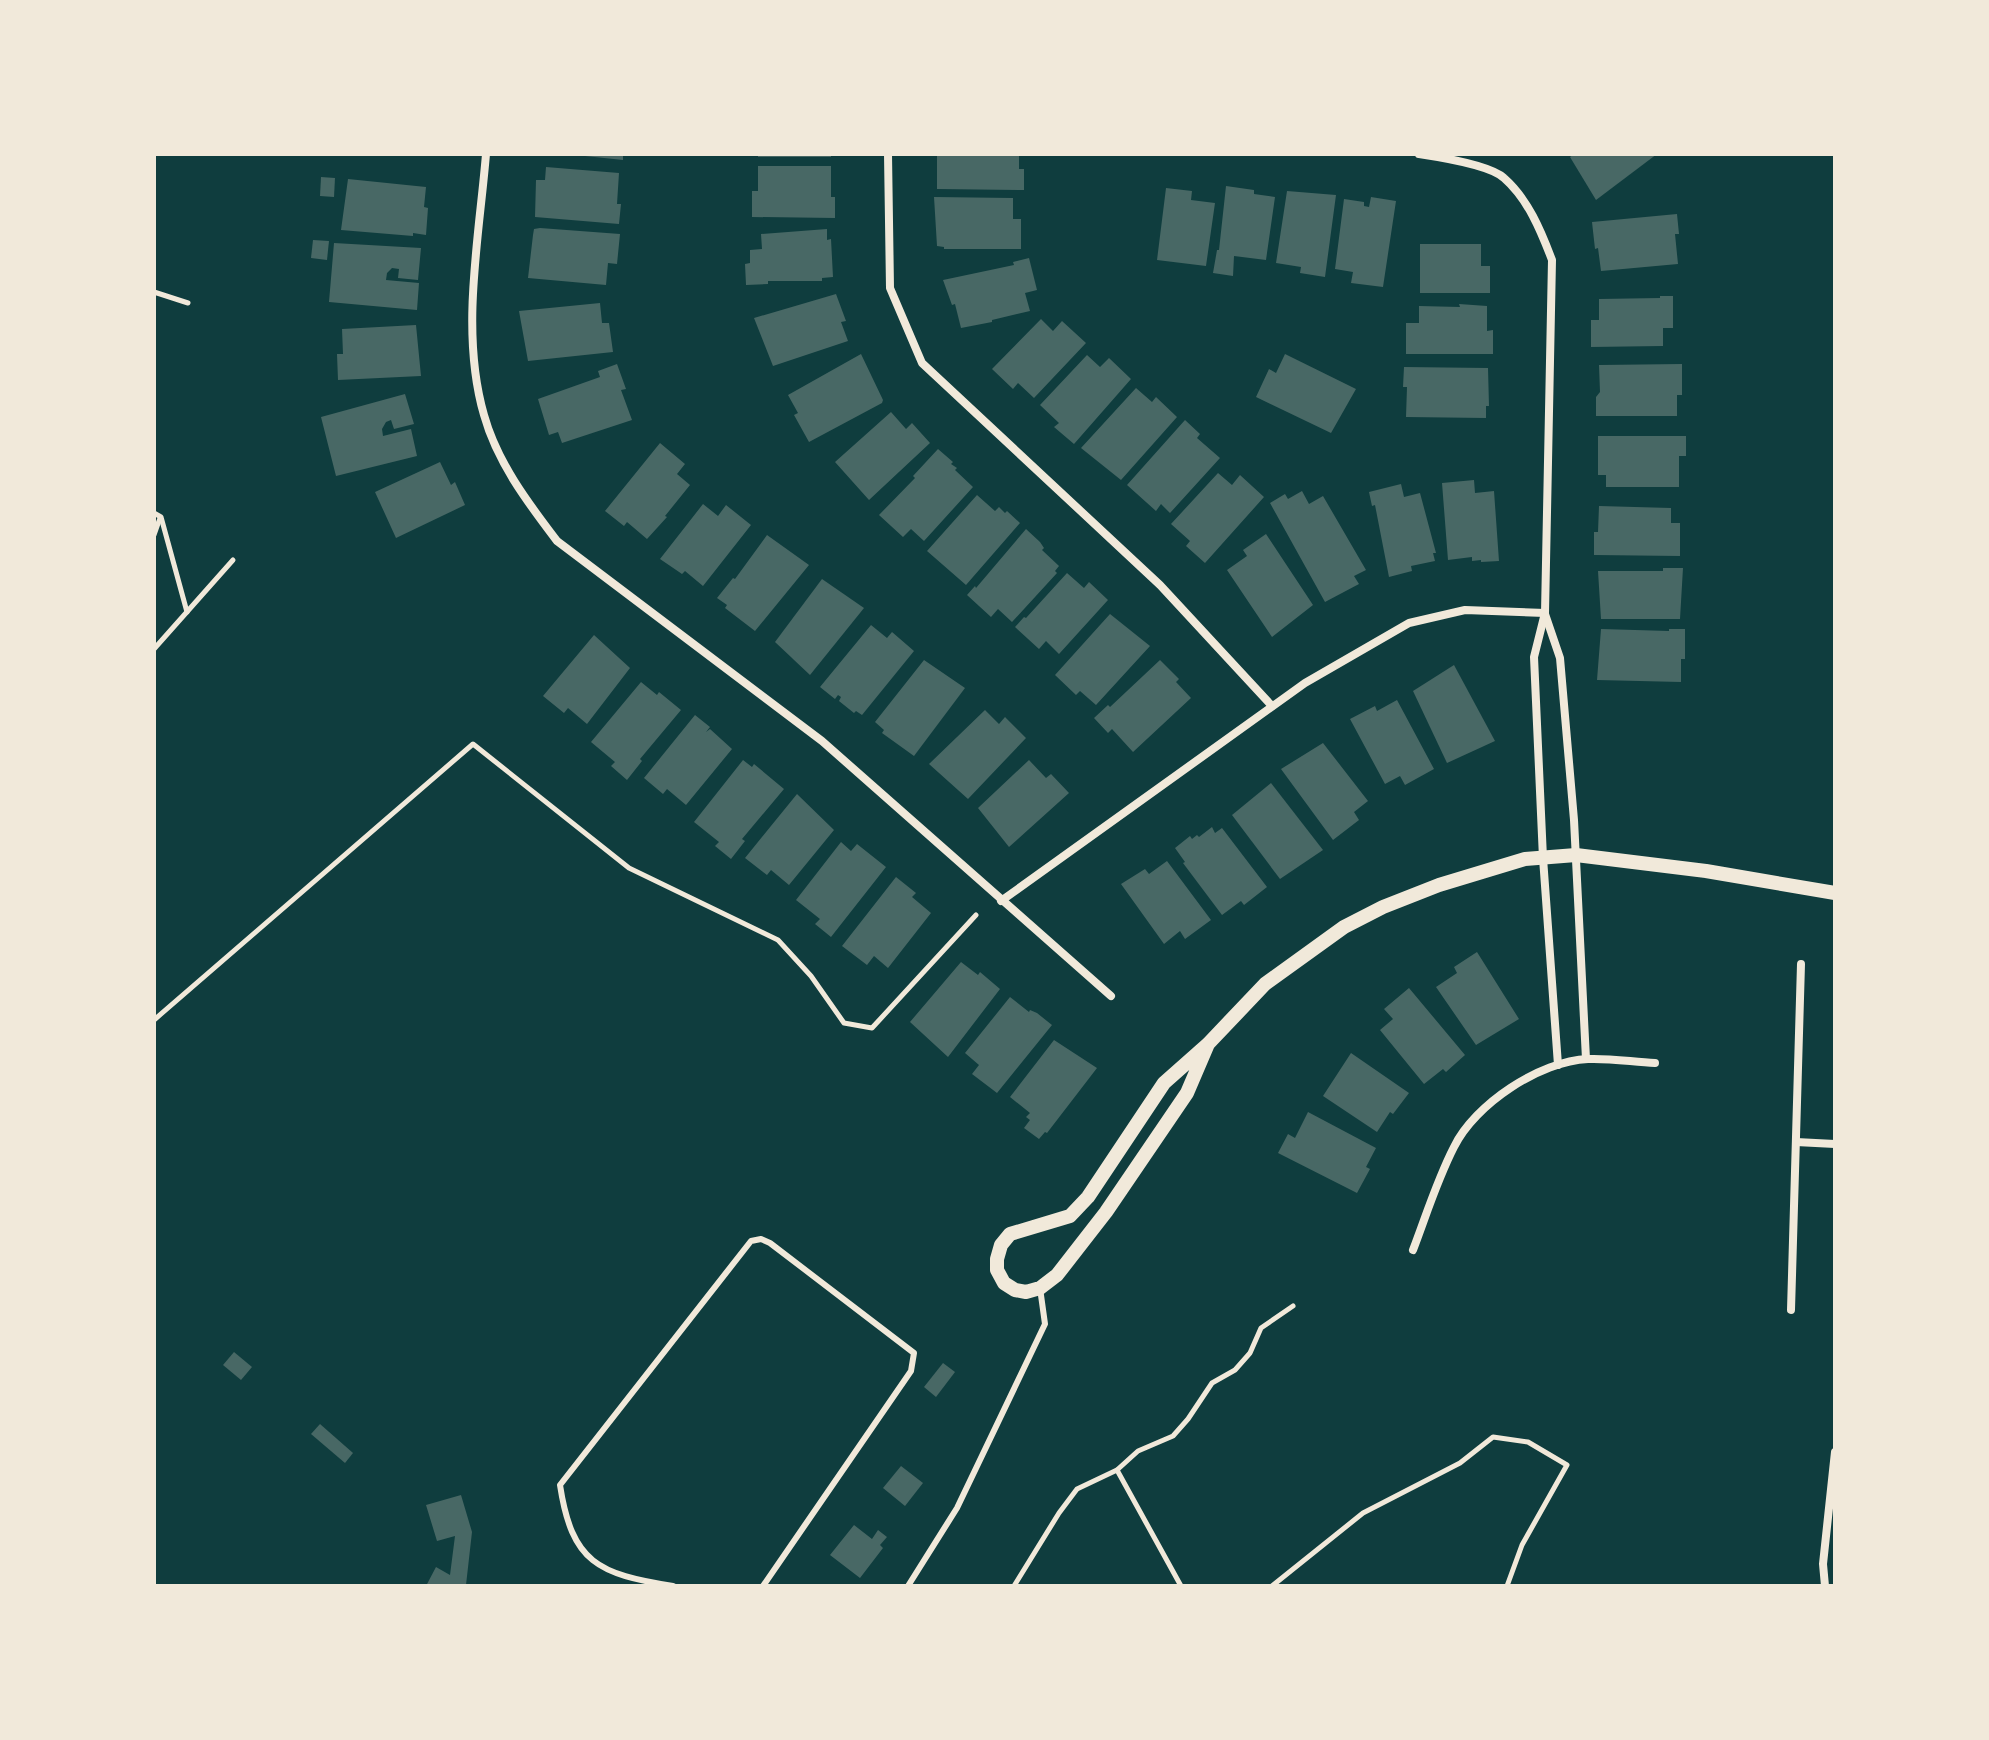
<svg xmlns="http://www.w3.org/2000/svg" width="1989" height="1740" font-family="'Libre Baskerville',serif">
<rect width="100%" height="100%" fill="#0f3d3e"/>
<g fill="#486865">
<polygon points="585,154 623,154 623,160 585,156"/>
<rect x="758" y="154" width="73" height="3"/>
<polygon points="937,154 1019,154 1019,169 1024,169 1024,190 937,189"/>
<polygon points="1574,154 1657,154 1596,200 1570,157"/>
<polygon points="758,166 831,166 831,197 835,197 835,218 752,217 752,191 758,191"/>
<polygon points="546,167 619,173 617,204 621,204 619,224 535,217 536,180 545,180"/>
<polygon points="321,177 335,178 334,197 320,196"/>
<polygon points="348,179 426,187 424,207 428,208 426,235 413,233 413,236 341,230"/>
<polygon points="1226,186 1254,190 1254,194 1275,197 1266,260 1234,256 1233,276 1213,273 1217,250 1219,250"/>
<polygon points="1166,188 1192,191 1191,200 1215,203 1206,266 1157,260"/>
<polygon points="1287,191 1336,195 1325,277 1300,273 1301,267 1276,263"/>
<polygon points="934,197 1013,198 1013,219 1021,219 1021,249 944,249 944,247 937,246"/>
<polygon points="1371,197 1396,201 1383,287 1351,283 1353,272 1335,269 1344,199 1364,202 1364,206 1369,207"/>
<polygon points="1677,214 1679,234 1675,234 1678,264 1601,271 1598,248 1595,249 1592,222"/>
<polygon points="540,228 620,234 617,264 608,263 606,285 528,278 533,235 534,229"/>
<polygon points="827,229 827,240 831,239 833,277 822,278 822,281 768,281 768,284 746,285 745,264 750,263 750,250 762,249 761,234"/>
<polygon points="313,240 329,241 327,260 311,258"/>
<polygon points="334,243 421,248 418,280 398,278 399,269 392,268 387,273 386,280 419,283 417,310 329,302"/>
<polygon points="1420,244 1481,244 1481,266 1490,266 1490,293 1420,293"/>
<polygon points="1029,258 1037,290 1025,293 1030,311 992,320 992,322 961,328 955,304 952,305 943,280 1014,265 1013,262"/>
<polygon points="836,294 846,321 841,322 848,341 773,366 754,318"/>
<polygon points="1660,296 1673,296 1673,328 1663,328 1663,346 1591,347 1591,320 1599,320 1599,299 1660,298"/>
<polygon points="600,303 602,323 609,323 613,352 528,361 519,311"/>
<polygon points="1459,304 1487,306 1487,331 1493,330 1493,354 1406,354 1406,323 1419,323 1419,306 1460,307"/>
<polygon points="1041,319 1053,331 1062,321 1086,343 1034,398 1018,383 1013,389 992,369"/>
<polygon points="416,325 421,376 338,380 337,354 343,354 342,329"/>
<polygon points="861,354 883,400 882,403 809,442 794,415 798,413 788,395"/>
<polygon points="1285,354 1356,389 1331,433 1256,397 1269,369 1276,373"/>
<polygon points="1087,355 1100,367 1109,358 1131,379 1074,444 1054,427 1059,423 1040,405"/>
<polygon points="617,364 626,389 621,390 632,420 562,443 558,432 549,435 538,399 600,377 598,371"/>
<polygon points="1682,364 1682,395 1677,395 1677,416 1596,416 1596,397 1600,392 1599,365"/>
<polygon points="1404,367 1488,368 1489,406 1486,406 1486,418 1406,417 1407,387 1403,387"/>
<polygon points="1136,388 1152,402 1156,397 1177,417 1121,480 1081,448"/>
<polygon points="405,394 414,424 394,429 391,420 386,422 382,429 383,436 411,429 417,456 336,476 321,417"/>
<polygon points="891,412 906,429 912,423 930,443 869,500 835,462"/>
<polygon points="1185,420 1200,434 1197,438 1220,458 1170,513 1161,504 1156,511 1127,485"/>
<polygon points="1598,436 1686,436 1686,456 1679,456 1679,487 1606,487 1606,475 1598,475"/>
<polygon points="660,443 685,464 677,474 690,485 665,516 667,517 647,539 627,522 624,526 605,511"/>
<polygon points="938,449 953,462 951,464 957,468 955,470 973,487 924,541 911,529 903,537 879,515 915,478 913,476"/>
<polygon points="440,462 451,485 455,482 465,505 396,538 375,492"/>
<polygon points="1218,473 1232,485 1240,475 1264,497 1205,563 1186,546 1190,541 1171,524"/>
<polygon points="1474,480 1475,493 1494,491 1499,561 1481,562 1481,560 1472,561 1472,557 1448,560 1442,483"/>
<polygon points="1401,484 1404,497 1420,493 1436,553 1433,553 1435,561 1411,566 1412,571 1389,577 1375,505 1372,506 1369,492"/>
<polygon points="1302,491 1309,504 1323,496 1366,570 1354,576 1359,584 1325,602 1270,503 1285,494 1288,499"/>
<polygon points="977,495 995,511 999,507 1005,513 1007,511 1020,523 966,585 927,551"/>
<polygon points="703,504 718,516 726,505 751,525 703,586 685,571 682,574 660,559"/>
<polygon points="1599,506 1671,508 1671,523 1680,523 1680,556 1594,555 1594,532 1598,532"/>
<polygon points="1026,529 1040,542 1044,548 1042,550 1059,566 1055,571 1057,573 1012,622 998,609 991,617 967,595 975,586 976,588"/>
<polygon points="1266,534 1313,605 1272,637 1227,570 1247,556 1243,550"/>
<polygon points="767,535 809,565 755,631 725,608 727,605 717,598 733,578 735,579"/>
<polygon points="1663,568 1683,568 1680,619 1601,619 1598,571 1663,571"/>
<polygon points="1067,573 1084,588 1089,582 1108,600 1059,654 1046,641 1039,649 1015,627 1024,617 1026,618"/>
<polygon points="822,579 864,608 810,675 775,642"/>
<polygon points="1110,614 1150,646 1096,705 1080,691 1076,695 1055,675"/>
<polygon points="871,625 887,638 892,632 914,651 862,715 856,711 854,713 839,701 841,697 838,695 835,699 820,687"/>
<polygon points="1601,629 1669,631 1669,629 1685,629 1685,659 1681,659 1681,682 1597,680"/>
<polygon points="594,635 630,668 587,724 568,708 564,713 543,696"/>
<polygon points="924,660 965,688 914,756 882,733 884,730 875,722"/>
<polygon points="1160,660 1179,679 1176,682 1191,698 1133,752 1112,729 1108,733 1094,718 1108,705 1110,707"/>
<polygon points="1454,665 1495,741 1447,763 1413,691"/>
<polygon points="641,682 657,695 659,692 681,710 640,759 642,761 627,780 611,766 615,762 591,742"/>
<polygon points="1397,700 1434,769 1405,785 1400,776 1385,784 1350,719 1375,706 1377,711"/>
<polygon points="985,710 999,724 1005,717 1026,738 968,799 929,764"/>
<polygon points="695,715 710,727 706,732 710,729 732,749 686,805 667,789 663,794 644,778"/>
<polygon points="1323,743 1368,801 1354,812 1359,820 1333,840 1281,769"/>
<polygon points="743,760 752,767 754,764 784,789 742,839 745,841 731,859 715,846 719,842 694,822"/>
<polygon points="1029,760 1046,778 1051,774 1069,793 1009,847 978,808"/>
<polygon points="1271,783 1323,850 1280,879 1232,815"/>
<polygon points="797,794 834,830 789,885 771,870 767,875 745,858"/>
<polygon points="1212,827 1215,833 1222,828 1267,887 1244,905 1241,901 1222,915 1183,863 1185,862 1175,848 1190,836 1192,839 1197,835 1199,837"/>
<polygon points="841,842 851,851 857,844 886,867 831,937 815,924 820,919 796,900"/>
<polygon points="1167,861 1211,920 1185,939 1180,931 1164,944 1121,884 1145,869 1149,874"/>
<polygon points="896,877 916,893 912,897 931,913 888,968 874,956 867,965 842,946"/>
<polygon points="1477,952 1519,1019 1476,1045 1436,987 1457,973 1454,967"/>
<polygon points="961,962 978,975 980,972 1000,989 948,1057 910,1022"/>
<polygon points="1409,988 1465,1055 1446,1072 1443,1069 1424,1084 1380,1030 1393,1019 1384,1009"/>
<polygon points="1010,997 1029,1012 1030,1010 1037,1013 1052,1025 997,1093 972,1074 979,1065 965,1053"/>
<polygon points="1054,1040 1097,1068 1047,1133 1045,1132 1039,1139 1024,1128 1030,1120 1026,1117 1030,1113 1010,1097"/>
<polygon points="1351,1053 1409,1093 1393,1114 1390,1112 1377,1132 1323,1096"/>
<polygon points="1308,1112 1376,1148 1366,1167 1370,1169 1357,1193 1278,1153 1288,1134 1295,1138"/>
<polygon points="234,1352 252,1367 241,1380 223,1365"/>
<polygon points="943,1363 955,1372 936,1397 924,1387"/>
<polygon points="320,1424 353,1453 345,1463 311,1434"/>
<polygon points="901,1466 923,1483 905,1506 883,1488"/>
<polygon points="461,1495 472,1532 466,1585 426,1586 436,1567 450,1575 455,1536 437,1541 426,1505"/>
<polygon points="854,1525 872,1539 878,1530 887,1537 880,1545 883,1548 860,1578 830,1555"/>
</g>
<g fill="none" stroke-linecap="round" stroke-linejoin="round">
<g stroke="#f1e9da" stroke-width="5">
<polyline points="154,292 188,303"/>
<polyline points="154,513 161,517 187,612"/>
<polyline points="154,535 160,518"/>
<polyline points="154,649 233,560"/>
<polyline points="154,1020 473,744 629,868 778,940 811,976 844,1023 872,1028 976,915"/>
<polyline points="1014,1586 1059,1513 1077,1489 1117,1470"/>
<polyline points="1181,1586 1117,1470 1138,1451 1173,1436 1188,1419 1212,1383 1235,1370 1250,1353 1261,1328 1293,1306"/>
<polyline points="1272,1586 1363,1513 1460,1463 1493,1437 1528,1442 1567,1465 1522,1545 1507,1586"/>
</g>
<g stroke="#f1e9da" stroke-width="6">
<path d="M673 1586C598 1574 572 1563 560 1485L751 1241 761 1239 770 1243 914 1353 911 1371 763 1586"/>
<polyline points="908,1586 957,1508 1045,1324 1040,1288"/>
</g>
<g stroke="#f1e9da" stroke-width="8">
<path d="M486 154C479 239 460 332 484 415 497 462 528 503 557 541L822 741 1111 996"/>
<polyline points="888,154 890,288 922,363 1160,585 1272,706"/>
<path d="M1419 154C1439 157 1490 165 1504 178 1528 199 1541 231 1552 260L1545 613 1534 657 1543 858 1558 1065"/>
<polyline points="1545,614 1560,658 1574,820 1586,1059"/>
<polyline points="1001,901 1305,683 1409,623 1465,610 1545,613"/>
<polyline points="1796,1142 1835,1144"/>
<path d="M1413 1250C1426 1216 1437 1180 1454 1147 1475 1104 1540 1061 1588 1059 1610 1058 1633 1062 1655 1063"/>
<polyline points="1791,1310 1801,964"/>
<polyline points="1825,1586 1823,1564 1835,1452"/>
</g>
<polyline stroke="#f1e9da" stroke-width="14" points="1208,1044 1187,1093 1106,1212 1057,1275 1040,1288 1026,1292 1015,1290 1004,1283 997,1270 997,1259 1001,1245 1010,1234 1070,1216 1088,1197 1164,1083 1208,1044 1265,984 1344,927 1383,907 1439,885 1525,859 1576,855 1706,871 1835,893"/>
</g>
<rect width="1989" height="1740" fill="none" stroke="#f1e9da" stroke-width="312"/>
</svg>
